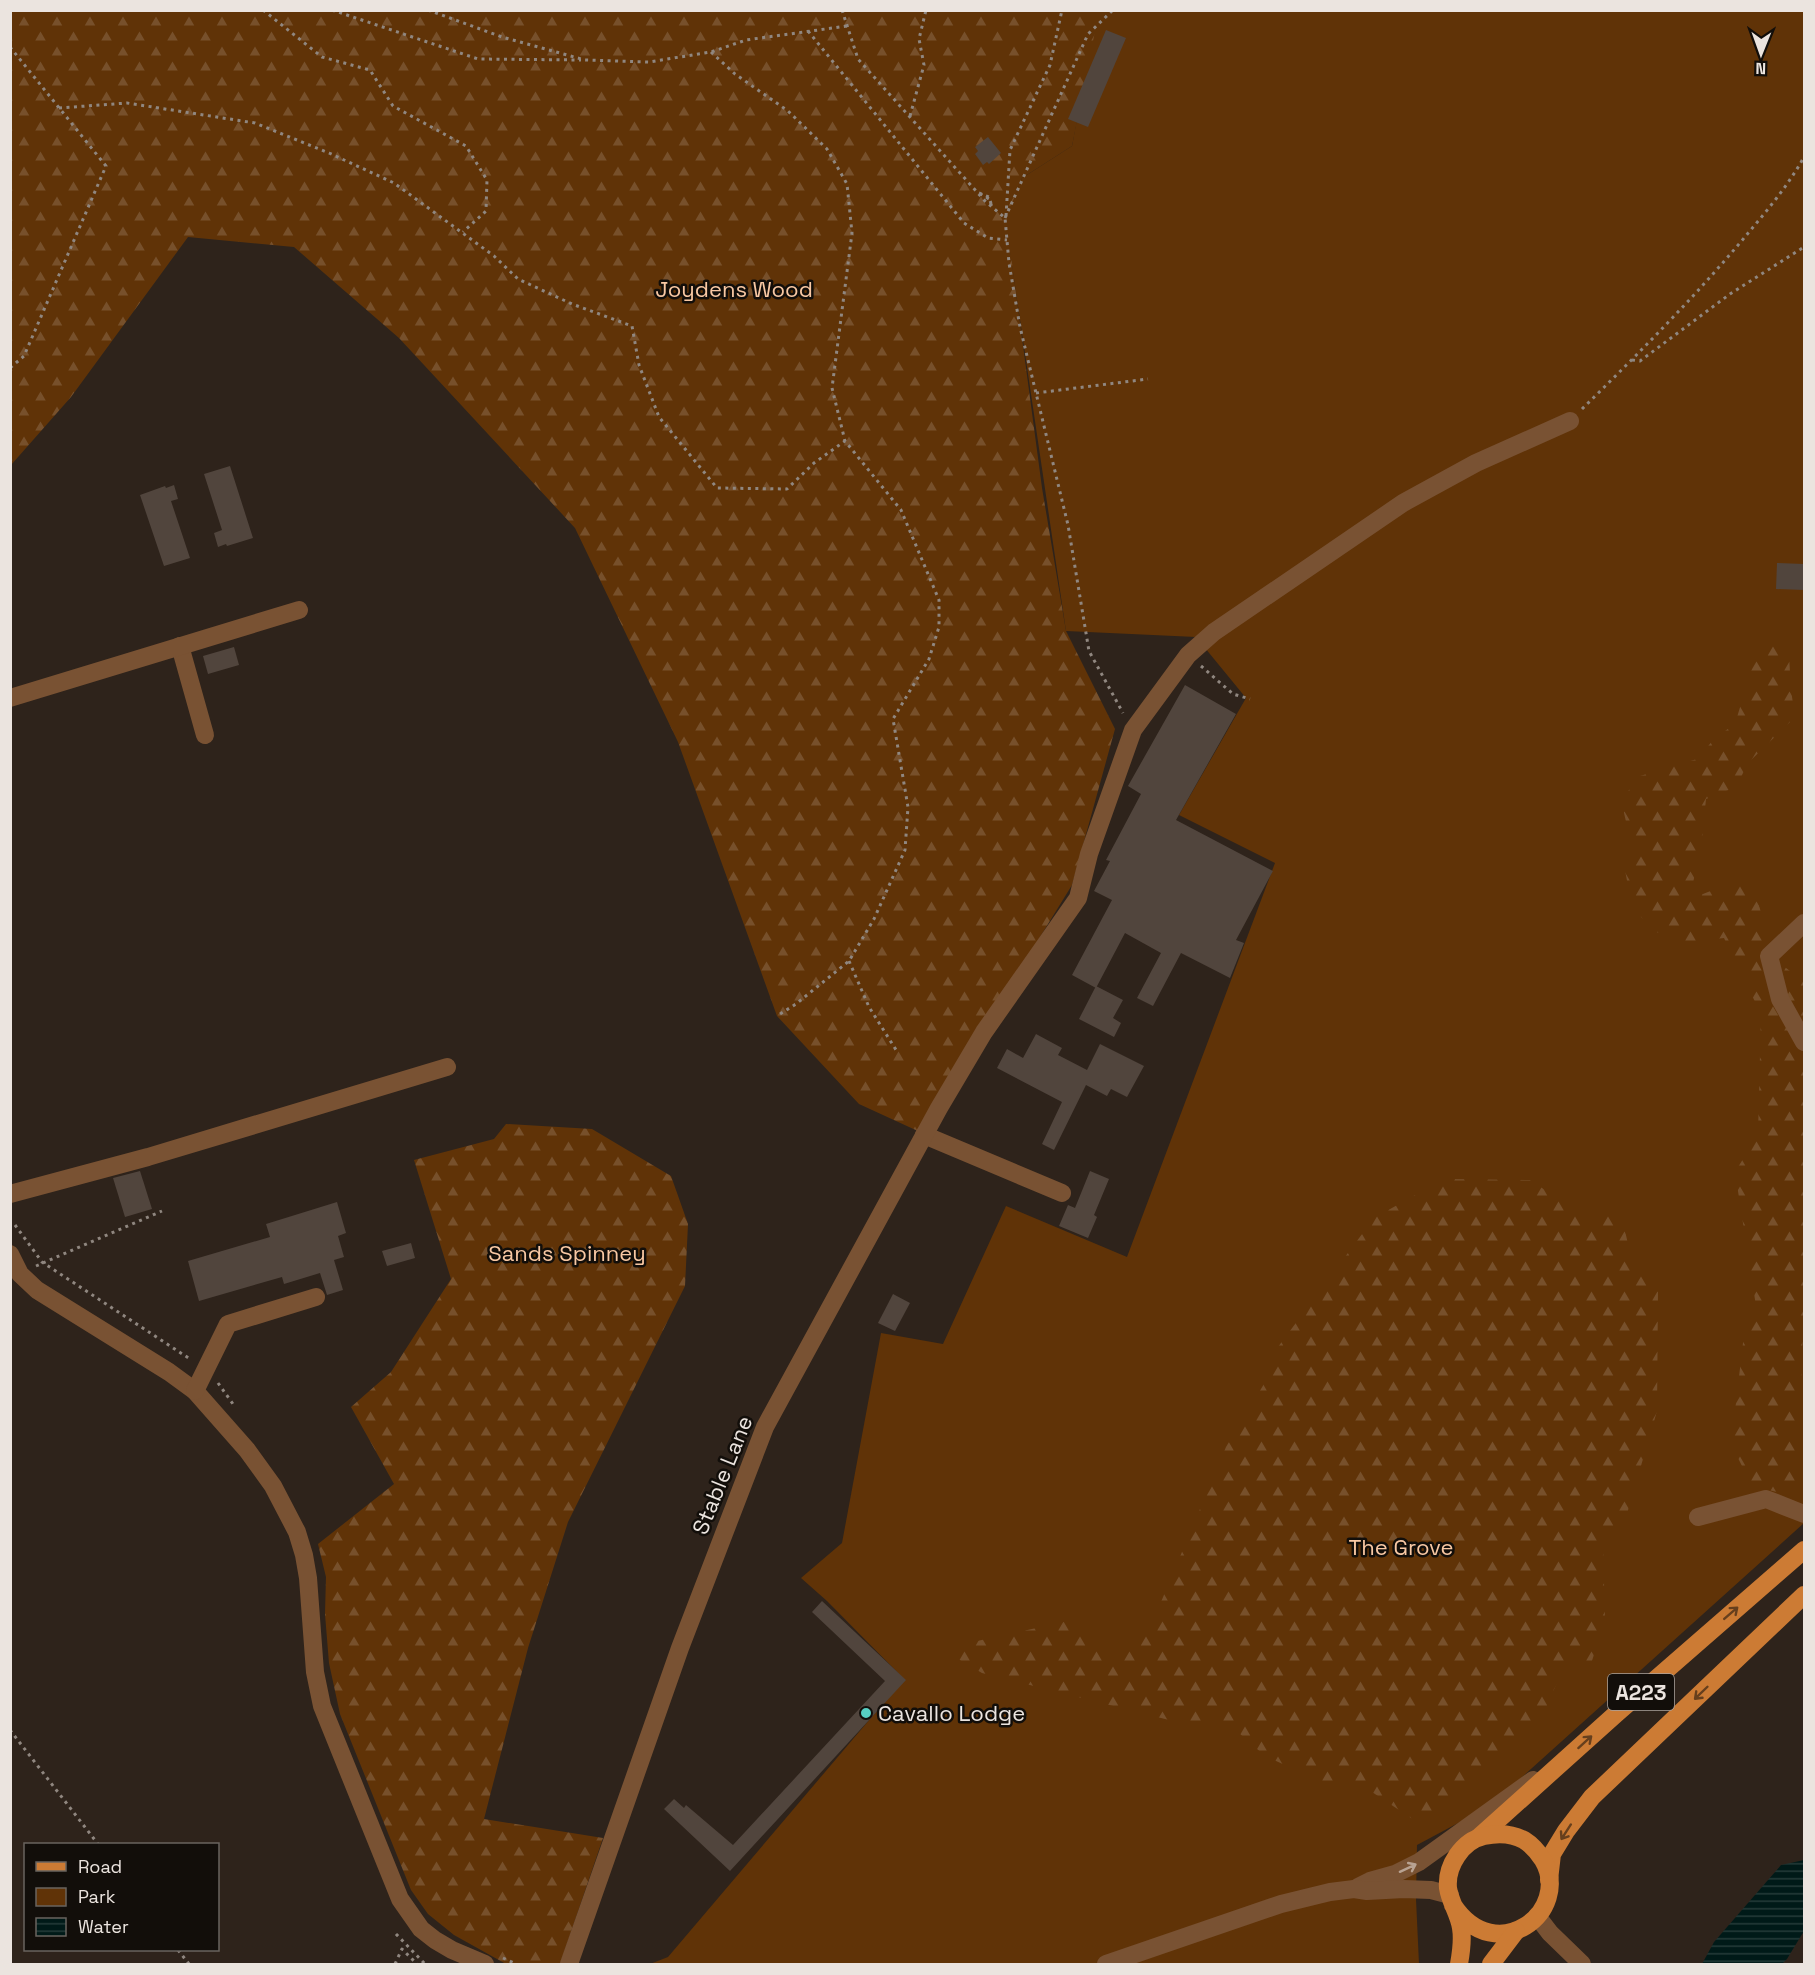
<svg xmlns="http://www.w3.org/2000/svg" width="1815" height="1975" font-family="'Space Grotesk',sans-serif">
<defs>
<pattern id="forest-firs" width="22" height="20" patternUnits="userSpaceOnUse" patternTransform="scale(1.5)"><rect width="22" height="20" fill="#603307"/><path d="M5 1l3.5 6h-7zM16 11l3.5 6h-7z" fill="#77502b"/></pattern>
<pattern id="water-rules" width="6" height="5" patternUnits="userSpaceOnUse" patternTransform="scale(1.5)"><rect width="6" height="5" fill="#001a18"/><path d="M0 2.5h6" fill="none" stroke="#253b39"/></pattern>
</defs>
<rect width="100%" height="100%" fill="#2e231b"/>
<polygon fill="#603307" points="1097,11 1804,11 1804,1523 1490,1806 1417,1845 1416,1899 1419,1964 650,1964 668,1957 904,1679 827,1601 801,1578 842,1543 881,1333 943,1344 1006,1206 1127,1257 1275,863 1179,815 1246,698 1196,637 1066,631 1005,218 1022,178 1072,146"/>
<g fill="url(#forest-firs)">
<polygon points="11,11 1099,11 1072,146 1022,178 1006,218 1042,488 1066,631 1115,729 1072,885 920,1132 859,1104 777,1016 678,742 575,528 399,338 294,247 188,237 71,397 11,465"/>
<polygon points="1773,646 1789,655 1791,690 1795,717 1748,763 1736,787 1706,799 1702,839 1692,888 1703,894 1738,880 1753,884 1767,934 1781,964 1804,982 1804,1298 1797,1497 1752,1486 1731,1444 1743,1343 1756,1306 1735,1172 1758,1135 1761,1014 1724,938 1678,943 1653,930 1632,907 1625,870 1634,856 1621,800 1640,776 1697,759 1715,738 1735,724 1756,654"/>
<polygon points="506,1124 592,1129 671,1176 688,1224 685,1286 568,1522 528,1648 484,1819 603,1838 560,1964 506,1964 454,1935 428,1914 411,1890 340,1714 329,1663 325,1614 326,1577 318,1544 394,1484 351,1407 391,1372 451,1279 414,1160 494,1139"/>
<polygon points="1444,1179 1530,1180 1590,1220 1621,1213 1630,1253 1658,1289 1657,1411 1624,1524 1603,1544 1605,1620 1590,1667 1565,1664 1545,1710 1429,1830 1354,1780 1329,1785 1265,1756 1231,1726 1177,1722 982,1673 941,1649 1082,1618 1094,1647 1128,1651 1148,1633 1226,1447 1273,1369 1278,1347 1374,1218"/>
</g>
<polygon fill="url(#water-rules)" points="1804,1860 1804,1931 1787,1959 1782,1964 1702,1964 1714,1942 1781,1865"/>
<g fill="#51453d">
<polygon points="1106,30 1126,38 1088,127 1068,119"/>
<polygon points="988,137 1001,153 989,164 987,162 983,165 975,154 978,151 975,147"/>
<polygon points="230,466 253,538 227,546 226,544 218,547 214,533 222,530 204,474"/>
<polygon points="174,485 178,499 171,501 190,558 164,566 140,495 165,486 166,488"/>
<polygon points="1777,563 1804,564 1804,590 1776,589"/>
<polygon points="234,647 239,665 208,674 203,656"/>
<polygon points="1185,685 1236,714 1176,820 1273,871 1236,940 1244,943 1230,978 1181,953 1153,1006 1137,998 1161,953 1125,933 1096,988 1072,975 1112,900 1094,891 1110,861 1106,860 1141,794 1128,786"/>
<polygon points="1096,986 1123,1000 1113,1018 1121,1023 1114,1037 1079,1019"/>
<polygon points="1036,1034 1062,1048 1058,1055 1087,1070 1100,1044 1144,1066 1127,1097 1111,1089 1107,1096 1086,1085 1054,1150 1042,1144 1062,1102 997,1068 1007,1049 1023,1058"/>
<polygon points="140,1171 152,1209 125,1217 113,1178"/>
<polygon points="1090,1171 1109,1179 1094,1215 1097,1217 1088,1238 1059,1226 1068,1205 1075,1208"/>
<polygon points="337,1202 346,1233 338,1236 344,1257 334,1260 343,1290 327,1295 320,1273 284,1284 282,1277 199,1301 188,1261 270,1237 266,1224"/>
<polygon points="411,1243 415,1258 387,1266 382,1251"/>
<polygon points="893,1294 910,1303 895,1331 878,1323"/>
<polygon points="822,1601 906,1680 730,1871 664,1809 674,1799 684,1808 686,1805 733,1845 885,1681 812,1612"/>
</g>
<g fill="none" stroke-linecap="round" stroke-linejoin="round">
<g stroke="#908780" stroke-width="3" stroke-dasharray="3 4.5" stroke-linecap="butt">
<polyline points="263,10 322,57 370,70 393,106 466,146 487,180 486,211 463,232"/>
<polyline points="332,10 478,59 581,60"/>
<polyline points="428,10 502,37 585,60 649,62 711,52 746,40 847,26"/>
<polyline points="842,10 858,59 985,201 1005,218 1009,263 1020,327 1068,525 1089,651 1123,713"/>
<polyline points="808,31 964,223 988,238 1007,240"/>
<polyline points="10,47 106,166 24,356 10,368"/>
<polyline points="711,52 735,74 788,111 827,149 847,184 852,233 832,388 845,441 901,510 939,600 939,627 929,659 893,719 908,807 905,850 874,919 849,961 796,1004 780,1014"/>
<polyline points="59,108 127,103 255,123 329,153 394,183 494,256 518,279 572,304 632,326 639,365 659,417 717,488 787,489 814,463 845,441"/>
<polyline points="910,116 924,65 919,39 926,10"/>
<polygon points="979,193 989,197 992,207 989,199"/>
<polyline points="1006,216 1010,150 1050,65 1062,10"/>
<polyline points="1005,218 1088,34 1113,10"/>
<polyline points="1632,360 1640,361 1730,294 1804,247"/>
<polyline points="1036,393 1148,379"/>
<path d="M1582 409C1638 354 1693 299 1744 238 1765 213 1788 186 1804 157"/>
<polyline points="1201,666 1233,694 1250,699"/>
<polyline points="849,961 869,1007 898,1053"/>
<polyline points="15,1225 42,1262 190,1359"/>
<polyline points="36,1266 162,1211"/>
<polyline points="218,1383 233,1404"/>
<polyline points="10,1730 98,1844"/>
<polyline points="396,1934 425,1964"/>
<polyline points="178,1950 189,1964"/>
<polyline points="503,1958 516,1964"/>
<polyline points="395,1964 402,1949 417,1964"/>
</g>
<g stroke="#795233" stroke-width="18">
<polyline points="180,646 205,735"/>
<polyline points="10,698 299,610"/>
<polyline points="1804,923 1769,956 1780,999 1804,1042"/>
<polyline points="924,1135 1062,1193"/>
<polyline points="10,1194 148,1157 447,1067"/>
<polyline points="10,1254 20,1274 37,1290 169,1372 195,1391 247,1450 273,1486 297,1532 304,1555 308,1578 315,1672 322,1706 400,1899 421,1929 435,1940 452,1950 485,1964"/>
<polyline points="195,1391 228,1324 316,1297"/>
<polyline points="1698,1517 1766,1499 1804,1514"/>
<polyline points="1358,1887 1370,1881 1395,1874 1419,1862 1533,1780"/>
<polyline points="1537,1916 1550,1933 1582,1964"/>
<polyline points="569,1964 680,1648 765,1427 939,1108 984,1032 1078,898 1089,854 1133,730 1188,655 1214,632 1403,503 1476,463 1570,421"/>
<polyline points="1106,1964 1281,1904 1330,1892 1354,1889 1367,1891 1404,1889 1431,1890 1450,1895"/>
</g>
<g stroke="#cc7b34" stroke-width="18">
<polyline points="1479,1837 1617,1713 1804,1550"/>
<polyline points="1549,1880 1552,1854 1566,1831 1592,1797 1804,1595"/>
<path d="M1453 1905C1496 1970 1573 1911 1543 1860 1538 1852 1532 1845 1524 1840 1511 1833 1498 1833 1484 1836 1462 1841 1446 1866 1448 1888 1450 1902 1459 1914 1461 1928 1463 1940 1461 1953 1459 1964"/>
<polyline points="1491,1964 1516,1931"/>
</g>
</g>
<defs><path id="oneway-shaft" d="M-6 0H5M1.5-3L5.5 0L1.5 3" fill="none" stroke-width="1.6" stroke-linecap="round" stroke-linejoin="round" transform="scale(1.5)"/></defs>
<g stroke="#663f1d">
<use href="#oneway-shaft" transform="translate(1731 1613) rotate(-41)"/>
<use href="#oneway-shaft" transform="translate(1701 1693) rotate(136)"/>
<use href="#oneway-shaft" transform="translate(1585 1742) rotate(-42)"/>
<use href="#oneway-shaft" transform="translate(1566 1832) rotate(123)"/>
</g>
<use stroke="#b8a292" href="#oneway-shaft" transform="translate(1408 1868) rotate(-25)"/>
<circle fill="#57cec2" stroke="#120e0a" stroke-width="2" cx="866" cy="1713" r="6"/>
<g text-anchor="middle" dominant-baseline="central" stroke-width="5" stroke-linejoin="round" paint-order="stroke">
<rect fill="#120e0a" stroke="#aaa49f" stroke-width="1.5" x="1608" y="1674" width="66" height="36" rx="4.5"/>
<g font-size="21" font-weight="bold" fill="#ebe4df">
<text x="1641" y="1692">A223</text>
</g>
<g font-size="22" fill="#f9c8a3" stroke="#120e0a">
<text x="734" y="289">Joydens Wood</text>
<text x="567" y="1253">Sands Spinney</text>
<text x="1401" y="1547">The Grove</text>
</g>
<g font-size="22" fill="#ebe4df" stroke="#120e0a">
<text transform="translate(722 1475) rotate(-68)">Stable Lane</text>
</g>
<g font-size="22" fill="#ebe4df" stroke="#120e0a" text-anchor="start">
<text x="878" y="1713">Cavallo Lodge</text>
</g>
</g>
<rect width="1815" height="1975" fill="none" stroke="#ebe4df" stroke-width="24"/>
<rect x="24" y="1843" width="195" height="108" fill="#120e0a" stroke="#69645f" stroke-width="1.5"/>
<rect x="36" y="1862" width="30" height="9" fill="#cc7b34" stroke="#69645f" stroke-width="1.5"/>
<text x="78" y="1873" font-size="18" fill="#ebe4df">Road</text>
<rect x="36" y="1888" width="30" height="18" fill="#603307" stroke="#69645f" stroke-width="1.5"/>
<text x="78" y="1903" font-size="18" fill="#ebe4df">Park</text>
<rect x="36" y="1918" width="30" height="18" fill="url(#water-rules)" stroke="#69645f" stroke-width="1.5"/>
<text x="78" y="1933" font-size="18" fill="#ebe4df">Water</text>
<g transform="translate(1761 54) rotate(181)" stroke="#120e0a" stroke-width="4.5" paint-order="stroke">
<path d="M0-4.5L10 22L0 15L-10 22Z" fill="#ebe4df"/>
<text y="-9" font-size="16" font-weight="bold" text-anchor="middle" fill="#ebe4df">N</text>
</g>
</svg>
